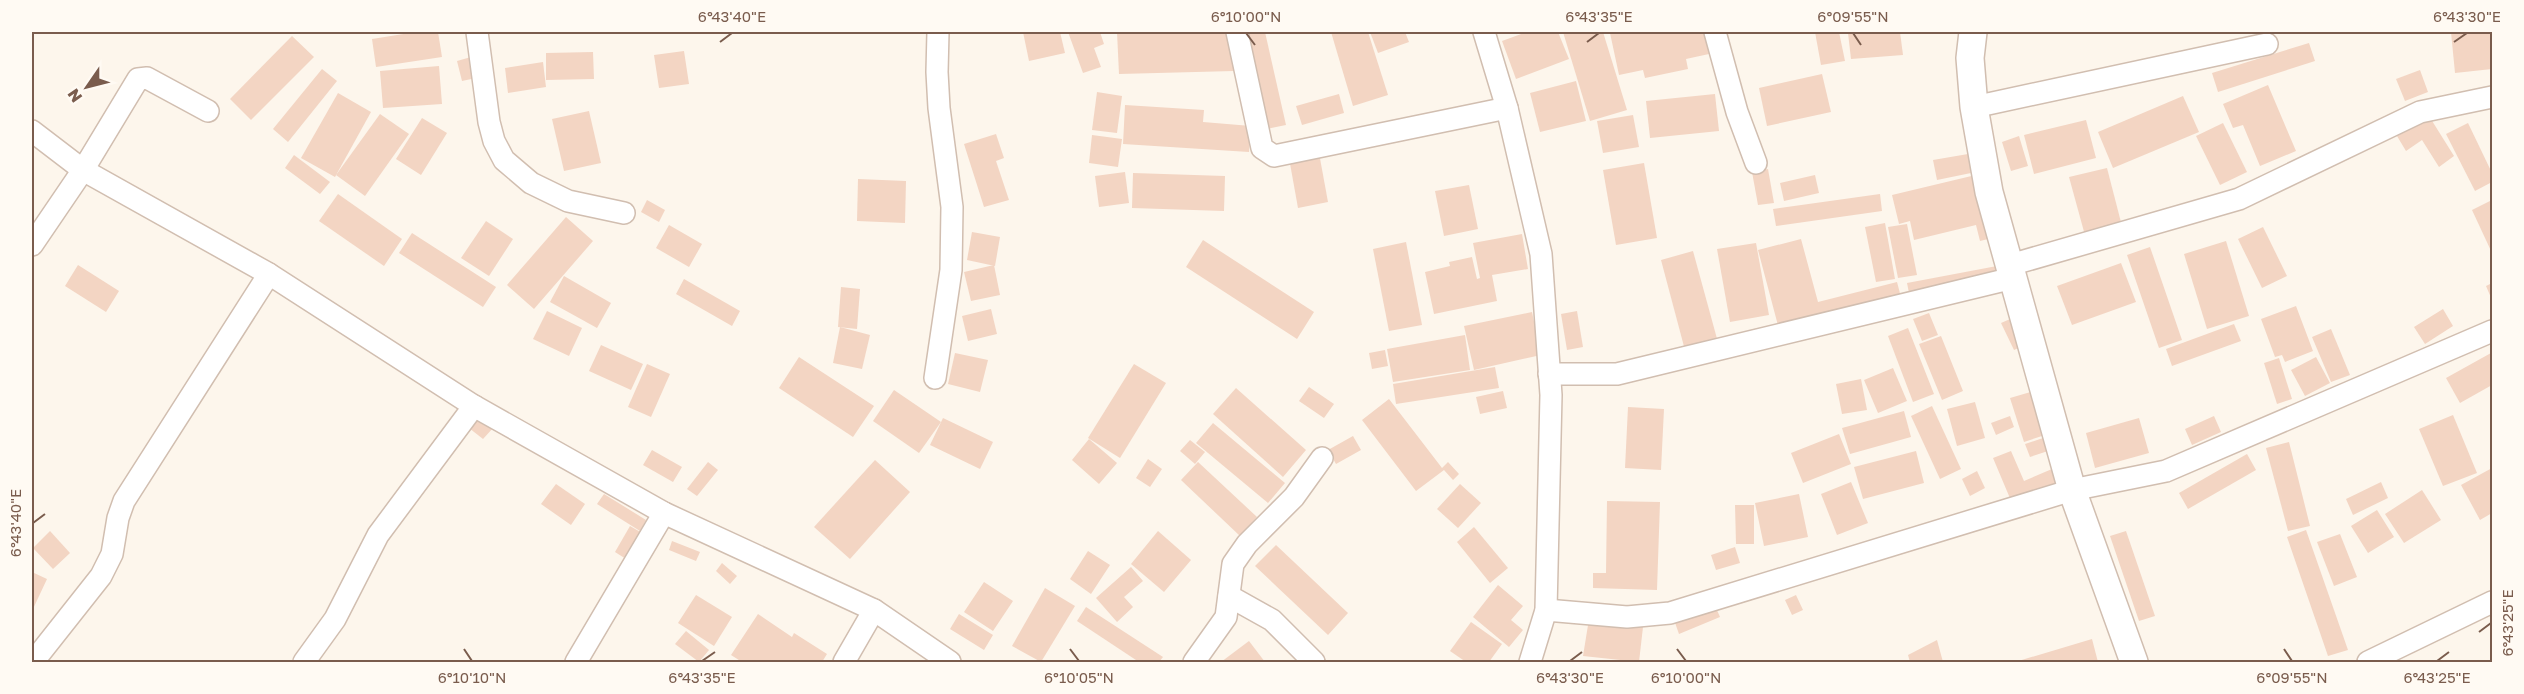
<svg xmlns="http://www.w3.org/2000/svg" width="2524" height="694" font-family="'Golos Text',sans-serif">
<rect width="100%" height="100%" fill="#fdf6ec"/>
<g fill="#f3d5c3">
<polygon points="416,32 438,32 442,57 376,67 372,39"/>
<polygon points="1023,32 1060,32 1065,53 1029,61"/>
<polygon points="1068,32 1100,32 1104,44 1094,48 1101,67 1083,73"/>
<polygon points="1117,32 1233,32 1234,71 1119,74"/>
<polygon points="1240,32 1265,32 1286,125 1262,130"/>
<polygon points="1331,32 1368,32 1388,95 1353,106"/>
<polygon points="1370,32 1405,32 1409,42 1378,53"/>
<polygon points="1527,32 1558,32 1569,59 1516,79 1502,41"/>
<polygon points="1563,32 1603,32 1627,110 1590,121"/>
<polygon points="1617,32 1704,32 1709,54 1686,59 1688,69 1645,78 1643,70 1619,75 1610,33"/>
<polygon points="1815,32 1839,32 1845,61 1821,65"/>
<polygon points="1900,32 1903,55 1851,59 1848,33"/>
<polygon points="2451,32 2492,32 2492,69 2455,73"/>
<polygon points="292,36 314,57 251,120 230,99"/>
<polygon points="2309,43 2315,61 2218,92 2212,73"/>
<polygon points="684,51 689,84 659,88 654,55"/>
<polygon points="593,52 594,79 546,80 546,53"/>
<polygon points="471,57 476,78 462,81 457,61"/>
<polygon points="543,62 546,87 508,93 505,68"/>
<polygon points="439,66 442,104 383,108 380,71"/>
<polygon points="322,69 337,81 288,142 273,129"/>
<polygon points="2420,70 2428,92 2405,101 2396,79"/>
<polygon points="1822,74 1831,112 1767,126 1759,88"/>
<polygon points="1576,81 1586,121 1540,132 1530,93"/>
<polygon points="2268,85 2296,151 2260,166 2243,125 2233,128 2223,104"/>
<polygon points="1097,92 1122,96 1117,133 1092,130"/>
<polygon points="338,93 371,112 335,177 301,158"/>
<polygon points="1339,94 1344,113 1302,125 1296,106"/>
<polygon points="1715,94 1719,131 1650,138 1646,101"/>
<polygon points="2183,96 2199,132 2113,168 2098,132"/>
<polygon points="1125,105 1204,110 1203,122 1251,126 1249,152 1123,144"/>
<polygon points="589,111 601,163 564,171 552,119"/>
<polygon points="380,114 409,134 365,196 336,175"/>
<polygon points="1633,115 1639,147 1603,153 1597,121"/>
<polygon points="2429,116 2454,156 2439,167 2422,140 2406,151 2397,136"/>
<polygon points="422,118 447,133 421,175 396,159"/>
<polygon points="2086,120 2096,158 2034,174 2024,135"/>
<polygon points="2223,123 2247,172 2220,185 2196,136"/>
<polygon points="2468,123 2492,173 2492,182 2475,191 2446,134"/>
<polygon points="996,134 1004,158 996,161 1009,200 984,207 964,144"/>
<polygon points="1092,135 1122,139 1118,167 1089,163"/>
<polygon points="2019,136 2028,166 2011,171 2002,142"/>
<polygon points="1319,153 1328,202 1298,208 1289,158"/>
<polygon points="1968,154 1971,173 1937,180 1933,160"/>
<polygon points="294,155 330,182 320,194 285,168"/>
<polygon points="1644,163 1657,238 1616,245 1603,170"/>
<polygon points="2107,168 2123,230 2086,239 2069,177"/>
<polygon points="1768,169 1774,203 1758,205 1752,172"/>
<polygon points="1125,172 1129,203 1099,207 1095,176"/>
<polygon points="1133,173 1225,176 1224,211 1132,208"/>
<polygon points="1984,173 2000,236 1980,241 1976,225 1914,240 1910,221 1899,224 1892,195"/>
<polygon points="1815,175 1819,193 1784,201 1780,183"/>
<polygon points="858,179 906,181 905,223 857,221"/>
<polygon points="1469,185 1478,229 1444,236 1435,191"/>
<polygon points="338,194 402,239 384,266 319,221"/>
<polygon points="1880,194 1882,211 1776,226 1773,209"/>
<polygon points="647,200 665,210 659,222 641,212"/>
<polygon points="2492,200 2492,253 2472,210"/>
<polygon points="566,217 593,241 534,309 507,285"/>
<polygon points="486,221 513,239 489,276 461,258"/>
<polygon points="1885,223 1895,279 1876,282 1865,227"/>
<polygon points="1907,224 1917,275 1898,278 1888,227"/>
<polygon points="669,225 702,244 689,267 656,248"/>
<polygon points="2263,227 2287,276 2262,288 2238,239"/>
<polygon points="972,232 1000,237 995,266 967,260"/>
<polygon points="412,233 496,287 483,307 399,253"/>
<polygon points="1522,234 1528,269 1492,275 1497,301 1434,314 1425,272 1450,266 1449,262 1472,257 1477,279 1480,278 1473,243"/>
<polygon points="1801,239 1818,302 1897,282 1902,301 1780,333 1758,250"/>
<polygon points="1203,240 1314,312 1297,339 1186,267"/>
<polygon points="2226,241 2249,316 2207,329 2184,254"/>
<polygon points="1406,242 1422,325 1389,331 1373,249"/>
<polygon points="1756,243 1769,315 1730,322 1717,249"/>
<polygon points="2150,247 2182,340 2159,348 2127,255"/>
<polygon points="1693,251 1719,346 1686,354 1661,260"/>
<polygon points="2121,263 2136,302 2072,325 2057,286"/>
<polygon points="78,265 119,291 106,312 65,286"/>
<polygon points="994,265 1000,295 971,301 964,272"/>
<polygon points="1997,266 2001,286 1911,303 1907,283"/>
<polygon points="564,276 611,303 597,328 550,302"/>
<polygon points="684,279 740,311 732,326 676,294"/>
<polygon points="2492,283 2492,300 2486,286"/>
<polygon points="841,287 860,289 857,329 838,327"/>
<polygon points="2296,306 2313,351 2285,362 2282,355 2275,357 2261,319"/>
<polygon points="991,309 997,334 968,341 962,316"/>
<polygon points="2443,309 2453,326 2425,344 2414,327"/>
<polygon points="547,311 582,328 569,356 533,339"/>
<polygon points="1577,311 1583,347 1567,350 1561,314"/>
<polygon points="1532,312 1541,355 1474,370 1464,326"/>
<polygon points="1929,313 1938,335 1922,341 1913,319"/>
<polygon points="2017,316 2030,343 2014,350 2001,323"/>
<polygon points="2234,324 2241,341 2172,366 2166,349"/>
<polygon points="840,327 870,335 862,369 833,363"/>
<polygon points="1908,328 1934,394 1913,402 1888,336"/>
<polygon points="2331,329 2350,375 2331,382 2312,337"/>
<polygon points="1465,335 1470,370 1393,382 1387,349"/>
<polygon points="1941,336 1963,391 1942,400 1919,344"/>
<polygon points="601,345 643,364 631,390 589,371"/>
<polygon points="1385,350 1388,366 1372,369 1369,353"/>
<polygon points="955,353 988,360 980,392 948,384"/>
<polygon points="2491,353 2492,385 2460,403 2446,378"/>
<polygon points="799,357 874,406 853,437 779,388"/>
<polygon points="2316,357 2330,383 2305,396 2291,370"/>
<polygon points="2279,358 2292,399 2277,404 2264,363"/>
<polygon points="647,364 670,374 651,417 628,407"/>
<polygon points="1134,364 1166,383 1120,458 1088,438"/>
<polygon points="1495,367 1499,388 1396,404 1393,384"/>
<polygon points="1893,368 1907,401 1878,413 1864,380"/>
<polygon points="1861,379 1867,410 1842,414 1836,384"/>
<polygon points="1309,387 1334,404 1324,418 1299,401"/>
<polygon points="1236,388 1306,450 1283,477 1213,414"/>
<polygon points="894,390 941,422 919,453 873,421"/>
<polygon points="1503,391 1507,408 1480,414 1476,397"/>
<polygon points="2034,391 2048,434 2024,442 2010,398"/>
<polygon points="1389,399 1442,468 1448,462 1459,474 1453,480 1444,470 1416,491 1362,420"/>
<polygon points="1975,402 1985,438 1957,446 1947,409"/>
<polygon points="1932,406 1961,469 1940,479 1911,416"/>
<polygon points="1628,407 1664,409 1661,470 1625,468"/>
<polygon points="1904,411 1911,437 1850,454 1842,428"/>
<polygon points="479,415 494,427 483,439 469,428"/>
<polygon points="2453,415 2477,473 2443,486 2419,429"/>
<polygon points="2010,416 2014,427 1996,435 1991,423"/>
<polygon points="2214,416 2221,432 2192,445 2185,429"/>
<polygon points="943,418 993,442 980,469 930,445"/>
<polygon points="2139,418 2149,453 2095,468 2086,433"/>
<polygon points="1213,423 1285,483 1268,503 1196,443"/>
<polygon points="1839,434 1851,464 1803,483 1791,453"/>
<polygon points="2052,435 2057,448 2030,457 2025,444"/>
<polygon points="1353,436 1361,450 1336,464 1328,450"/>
<polygon points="1089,439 1117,463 1099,484 1072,460"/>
<polygon points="1190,440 1205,452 1195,464 1180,451"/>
<polygon points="2289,442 2310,526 2288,531 2266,448"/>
<polygon points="652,450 682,467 673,482 643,465"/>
<polygon points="1916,451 1924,483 1863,499 1854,467"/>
<polygon points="2011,451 2024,481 2059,466 2066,481 2012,503 1993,458"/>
<polygon points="2247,454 2256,470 2188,509 2179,493"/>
<polygon points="1148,459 1162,469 1150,487 1136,478"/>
<polygon points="875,460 910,492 850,559 814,527"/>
<polygon points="708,462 718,470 697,496 687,489"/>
<polygon points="1198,462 1257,517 1240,536 1181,480"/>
<polygon points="2492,468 2492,513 2480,520 2461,485"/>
<polygon points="1977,471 1985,488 1970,496 1962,479"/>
<polygon points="1851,482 1868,523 1837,535 1821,494"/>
<polygon points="2381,482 2388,498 2353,515 2346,499"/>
<polygon points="556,484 585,504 571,525 541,504"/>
<polygon points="1460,484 1481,503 1458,528 1437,509"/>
<polygon points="2422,490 2441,520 2404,543 2385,514"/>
<polygon points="604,494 646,520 640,531 597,504"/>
<polygon points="1799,494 1808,537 1764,546 1755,503"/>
<polygon points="1607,501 1660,502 1657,590 1593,588 1593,573 1606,573"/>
<polygon points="1735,505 1754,505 1754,544 1736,544"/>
<polygon points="2377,510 2394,537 2368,553 2351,526"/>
<polygon points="630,526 642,533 626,559 615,552"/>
<polygon points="1474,527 1508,568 1490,583 1457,542"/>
<polygon points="2306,530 2348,650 2328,656 2287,537"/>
<polygon points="50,531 70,553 53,569 33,548"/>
<polygon points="1158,531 1191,560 1164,592 1131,564"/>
<polygon points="2126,531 2155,616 2139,621 2110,536"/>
<polygon points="2340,534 2357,577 2334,586 2317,542"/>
<polygon points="672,541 700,552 696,561 669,550"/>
<polygon points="1276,545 1348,613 1328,635 1255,566"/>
<polygon points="1735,547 1740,563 1716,570 1711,555"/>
<polygon points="1088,551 1110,565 1091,594 1070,579"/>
<polygon points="722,563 737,576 730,584 716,571"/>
<polygon points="1131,567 1143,581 1124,597 1133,607 1117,622 1096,598"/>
<polygon points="32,572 47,579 32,611"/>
<polygon points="984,582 1013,601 993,631 964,612"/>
<polygon points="1498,585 1523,606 1511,620 1523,630 1509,647 1473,617"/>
<polygon points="1045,588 1075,606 1041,662 1012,646"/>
<polygon points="696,595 732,617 714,646 678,623"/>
<polygon points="1796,595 1803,610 1792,615 1785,600"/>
<polygon points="1713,601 1720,617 1679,634 1673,617"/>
<polygon points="1086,607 1163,657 1159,662 1139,662 1077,621"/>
<polygon points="758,614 792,637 794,633 827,654 822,662 742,662 731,655"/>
<polygon points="959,614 993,635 984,650 950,629"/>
<polygon points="1589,619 1643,627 1639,662 1583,656"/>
<polygon points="1471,622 1502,644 1489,662 1466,662 1450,651"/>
<polygon points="686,631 709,650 699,662 675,644"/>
<polygon points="2092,639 2098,662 2015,662"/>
<polygon points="1937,640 1943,662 1910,662 1908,655"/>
<polygon points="1249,641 1265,662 1221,662"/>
</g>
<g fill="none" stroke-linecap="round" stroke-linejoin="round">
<defs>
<g id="minor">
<polyline points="477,32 489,122 494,141 504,160 531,183 568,201 624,213"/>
<polyline points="1237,32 1262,148 1274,156 1507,108"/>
<polyline points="1484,32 1507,108 1541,254 1551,395 1546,610 1530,662"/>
<polyline points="1715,32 1737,112 1756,163"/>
<polyline points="1974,107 2267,44"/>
<polyline points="32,131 83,170 269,274 474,406 664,513 874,610 950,662"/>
<polyline points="32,245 83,170 138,79 147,78 208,111"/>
<polyline points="2010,265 2239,199 2420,112 2492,97"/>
<polyline points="1549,374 1617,374 2013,278"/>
<polyline points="935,378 951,270 952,207 939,108 937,72 938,32"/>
<polyline points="1229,596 1272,620 1314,662"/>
<polyline points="1546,610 1627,617 1670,613 2072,490 2166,471 2492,331"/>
<polyline points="33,662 101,576 112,554 118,518 124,501 269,274"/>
<polyline points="304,662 335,619 378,535 474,406"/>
<polyline points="576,662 664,513"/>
<polyline points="844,662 874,610"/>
<polyline points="1194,662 1226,617 1233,564 1247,544 1294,497 1322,458"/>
<polyline points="2368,662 2492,602"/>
</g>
<polyline id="tertiary" points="1973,32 1970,58 1974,107 1989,192 2072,490 2134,662"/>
</defs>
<use href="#minor" stroke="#d1beb0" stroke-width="24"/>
<use href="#tertiary" stroke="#d1beb0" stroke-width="30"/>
<use href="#minor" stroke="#fff" stroke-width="21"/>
<use href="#tertiary" stroke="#fff" stroke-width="27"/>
</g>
<path fill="none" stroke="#7a5c4d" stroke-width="2" d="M1246 33 1255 45M1853 33 1861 45M720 42 732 33M1587 42 1599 33M2454 42 2467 33M33 523 45 514M2479 632 2491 623M464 649 472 661M1070 649 1079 661M1677 649 1686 661M2284 649 2292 661M702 661 715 652M1570 661 1582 652M2437 661 2449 652"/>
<rect width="2524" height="694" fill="none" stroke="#fffaf3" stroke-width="66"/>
<g transform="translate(87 87) rotate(235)" stroke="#fffaf3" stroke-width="4.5" paint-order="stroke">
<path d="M0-4.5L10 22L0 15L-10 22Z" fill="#7a5c4d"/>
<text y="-9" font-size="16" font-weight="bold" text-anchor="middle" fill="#7a5c4d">N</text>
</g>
<rect x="33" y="33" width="2458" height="628" fill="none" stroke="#7a5c4d" stroke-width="2"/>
<g font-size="15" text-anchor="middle" fill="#7a5c4d">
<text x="732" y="22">6°43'40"E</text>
<text x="1246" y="22">6°10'00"N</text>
<text x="1599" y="22">6°43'35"E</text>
<text x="1853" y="22">6°09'55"N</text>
<text x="2467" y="22">6°43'30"E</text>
<text transform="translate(16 523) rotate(-90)" y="5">6°43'40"E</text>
<text transform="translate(2508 623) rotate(-90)" y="5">6°43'25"E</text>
<text x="472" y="683">6°10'10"N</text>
<text x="702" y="683">6°43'35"E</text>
<text x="1079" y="683">6°10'05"N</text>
<text x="1570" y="683">6°43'30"E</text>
<text x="1686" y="683">6°10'00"N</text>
<text x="2292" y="683">6°09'55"N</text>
<text x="2437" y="683">6°43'25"E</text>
</g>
</svg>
